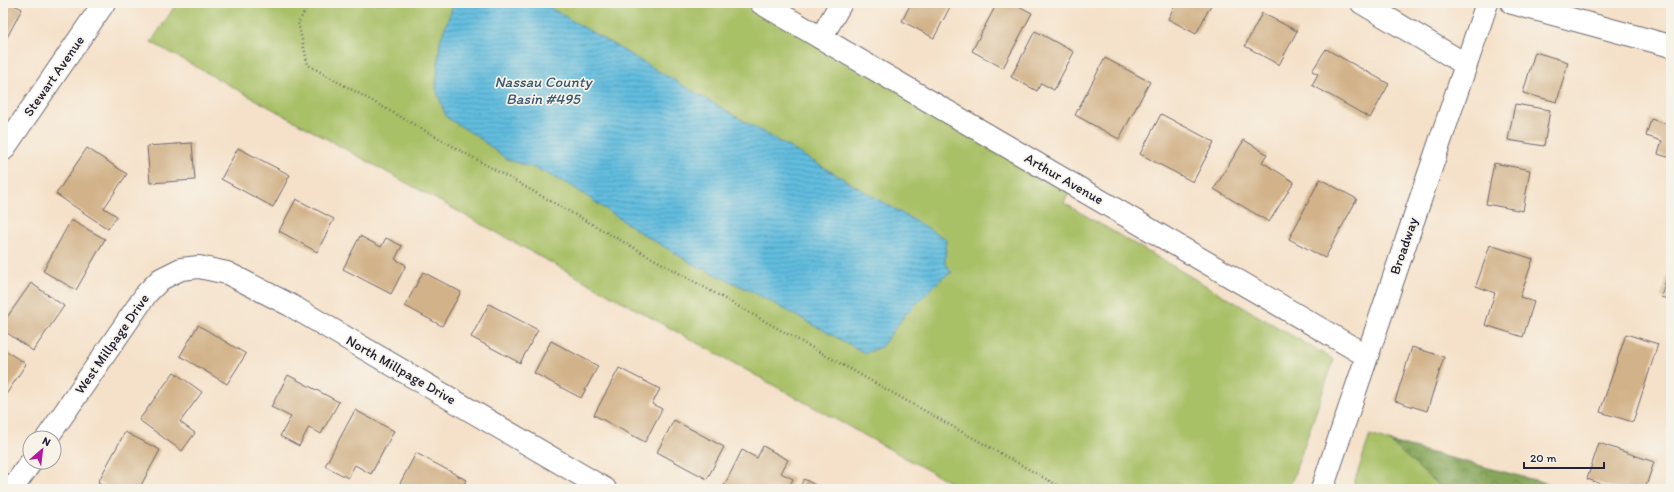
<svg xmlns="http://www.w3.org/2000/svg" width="1674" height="492" font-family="Itim,sans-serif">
<defs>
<pattern id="forest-crowns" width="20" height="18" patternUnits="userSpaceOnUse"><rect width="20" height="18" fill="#86a65b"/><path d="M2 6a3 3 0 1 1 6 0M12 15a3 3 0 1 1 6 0" fill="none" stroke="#6d874c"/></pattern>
<pattern id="water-rules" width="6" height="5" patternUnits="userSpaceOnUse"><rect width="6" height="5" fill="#62bddf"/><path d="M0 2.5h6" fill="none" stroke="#5099b6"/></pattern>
</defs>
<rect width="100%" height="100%" fill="#f7f3e8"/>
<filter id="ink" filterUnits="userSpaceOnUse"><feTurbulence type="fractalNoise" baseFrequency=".025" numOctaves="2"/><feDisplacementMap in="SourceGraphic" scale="8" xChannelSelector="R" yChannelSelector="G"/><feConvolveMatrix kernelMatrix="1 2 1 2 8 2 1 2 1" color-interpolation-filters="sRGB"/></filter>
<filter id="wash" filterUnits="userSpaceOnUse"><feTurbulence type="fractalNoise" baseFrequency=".012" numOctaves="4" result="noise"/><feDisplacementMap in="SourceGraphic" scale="16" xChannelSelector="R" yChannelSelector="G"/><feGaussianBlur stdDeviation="0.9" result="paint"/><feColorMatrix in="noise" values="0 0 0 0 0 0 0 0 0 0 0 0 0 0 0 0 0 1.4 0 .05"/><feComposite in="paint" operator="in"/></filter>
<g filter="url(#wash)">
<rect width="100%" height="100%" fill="#f5e1c9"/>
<g fill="#a8c066" stroke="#657150">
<polygon points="177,3 746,3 1071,189 1064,203 1334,360 1289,489 962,489 151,42"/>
<polygon points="1370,435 1540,489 1352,489"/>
</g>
<polygon fill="url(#forest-crowns)" stroke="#54644b" points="1390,442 1569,489 1444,489 1439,486"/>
<polygon fill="url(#water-rules)" stroke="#42708d" points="454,3 542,3 946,239 945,263 952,272 941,279 905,315 881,347 865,353 753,292 693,264 641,233 573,187 540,170 506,159 478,137 446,117 436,88 440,41"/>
<g id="blocks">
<g fill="#d2b289">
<polygon points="3,3 10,3 22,9 3,45"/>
<polygon points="911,3 952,3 934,38 902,21"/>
<polygon points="997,3 1013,3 1032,13 1003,68 972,51"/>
<polygon points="1176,3 1212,3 1196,34 1168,19"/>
<polygon points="1262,13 1297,31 1279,65 1245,46"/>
<polygon points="1035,31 1074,52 1054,90 1041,83 1037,91 1011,77"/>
<polygon points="1326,49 1389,84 1370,118 1312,85 1318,74 1312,71"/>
<polygon points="1535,52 1568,62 1557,102 1523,93"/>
<polygon points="1105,58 1150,82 1119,139 1075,115"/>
<polygon points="1515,104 1550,110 1544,146 1508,140"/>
<polygon points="1671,109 1671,158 1658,154 1662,141 1646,136 1651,119 1666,124"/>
<polygon points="1161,114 1214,142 1193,182 1140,154"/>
<polygon points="1244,140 1267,154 1262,162 1294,182 1269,222 1214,189"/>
<polygon points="192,143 195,180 150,183 147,146"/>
<polygon points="87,148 127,174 104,208 117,216 108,229 56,194"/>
<polygon points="238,148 290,175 273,207 221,179"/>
<polygon points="1494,163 1530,170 1523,211 1486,204"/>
<polygon points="1320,179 1357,199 1325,258 1289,239"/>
<polygon points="296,199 334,219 317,252 279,231"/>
<polygon points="71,220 105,239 76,290 43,271"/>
<polygon points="360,236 381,247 386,238 402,246 395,259 406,265 391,294 343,269"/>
<polygon points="1490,245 1533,259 1520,297 1534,302 1523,337 1485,325 1495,293 1476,286"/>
<polygon points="1671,263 1671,300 1661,297"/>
<polygon points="423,272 461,292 442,326 405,306"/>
<polygon points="31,283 64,306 33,351 3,330 3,323"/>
<polygon points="489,304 538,330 520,363 471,337"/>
<polygon points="198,325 246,354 227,384 180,356"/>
<polygon points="1626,334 1658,344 1633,422 1600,412"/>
<polygon points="551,341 598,366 581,398 534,373"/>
<polygon points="1412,347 1444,357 1427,411 1395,401"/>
<polygon points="3,349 26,364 3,399"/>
<polygon points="619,368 660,389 652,404 662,409 645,442 594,415"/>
<polygon points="174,372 202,392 180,422 195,433 182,451 139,420"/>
<polygon points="288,375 339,402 321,434 309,427 299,446 280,436 291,417 271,407"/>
<polygon points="355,410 394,431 371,474 355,465 348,478 325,466"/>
<polygon points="674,420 724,447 707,479 657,452"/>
<polygon points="125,432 160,450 139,489 112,489 98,482"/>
<polygon points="1599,443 1654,462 1645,489 1617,489 1587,479"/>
<polygon points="763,446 788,460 781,473 793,479 788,489 730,489 724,486 742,450 757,458"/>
<polygon points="416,453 466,480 462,489 397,489"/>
<polygon points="804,479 823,489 799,489"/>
</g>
</g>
</g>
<g filter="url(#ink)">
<use href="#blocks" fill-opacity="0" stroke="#6c656d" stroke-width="1"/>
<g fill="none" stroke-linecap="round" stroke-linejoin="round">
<defs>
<g id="street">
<polyline points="761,3 1367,356"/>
<polyline points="1362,3 1465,64"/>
<polyline points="1512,3 1671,46"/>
<polyline points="821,38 841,3"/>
<polyline points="47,438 147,293 161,279 181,269 199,267 227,273 290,305 605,489"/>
<polyline points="12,489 31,462"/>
</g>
<g id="secondary">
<polyline points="3,150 104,3"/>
<polyline points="1322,489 1487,3"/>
</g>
</defs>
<use href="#street" stroke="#6c656d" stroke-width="24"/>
<use href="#secondary" stroke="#6c656d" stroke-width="24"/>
<polyline stroke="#6c656d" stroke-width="2.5" stroke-dasharray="1 3" stroke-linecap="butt" points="310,3 298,23 308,65 1064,489"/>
<use href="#street" stroke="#fff" stroke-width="22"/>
<use href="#secondary" stroke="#fff" stroke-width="22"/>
</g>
</g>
<g text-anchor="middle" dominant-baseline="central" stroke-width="3.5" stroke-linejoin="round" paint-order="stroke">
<g font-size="14" fill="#22223b" stroke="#f7f3e8">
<text transform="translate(54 76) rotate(-55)">Stewart Avenue</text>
<text transform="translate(1064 179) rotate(30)">Arthur Avenue</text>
<text transform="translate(1404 246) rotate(-71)">Broadway</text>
<text transform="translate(112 344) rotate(-55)">West Millpage Drive</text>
<text transform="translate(401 370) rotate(30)">North Millpage Drive</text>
</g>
<g font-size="15" font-style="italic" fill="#385874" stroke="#f7f3e8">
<text x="543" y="82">Nassau County<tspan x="543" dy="17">Basin #495</tspan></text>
</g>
</g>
<rect width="1674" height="492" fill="none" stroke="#f7f3e8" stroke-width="16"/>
<g transform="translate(42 450) rotate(28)"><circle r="19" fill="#f7f3e8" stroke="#a29fa3"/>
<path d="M0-3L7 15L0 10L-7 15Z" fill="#b5179e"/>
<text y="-6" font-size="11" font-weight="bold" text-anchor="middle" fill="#22223b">N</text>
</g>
<path d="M1524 462v6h80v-6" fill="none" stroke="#22223b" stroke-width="2"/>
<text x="1530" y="462" font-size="12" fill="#22223b" stroke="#f7f3e8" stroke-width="3" paint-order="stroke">20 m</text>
</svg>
